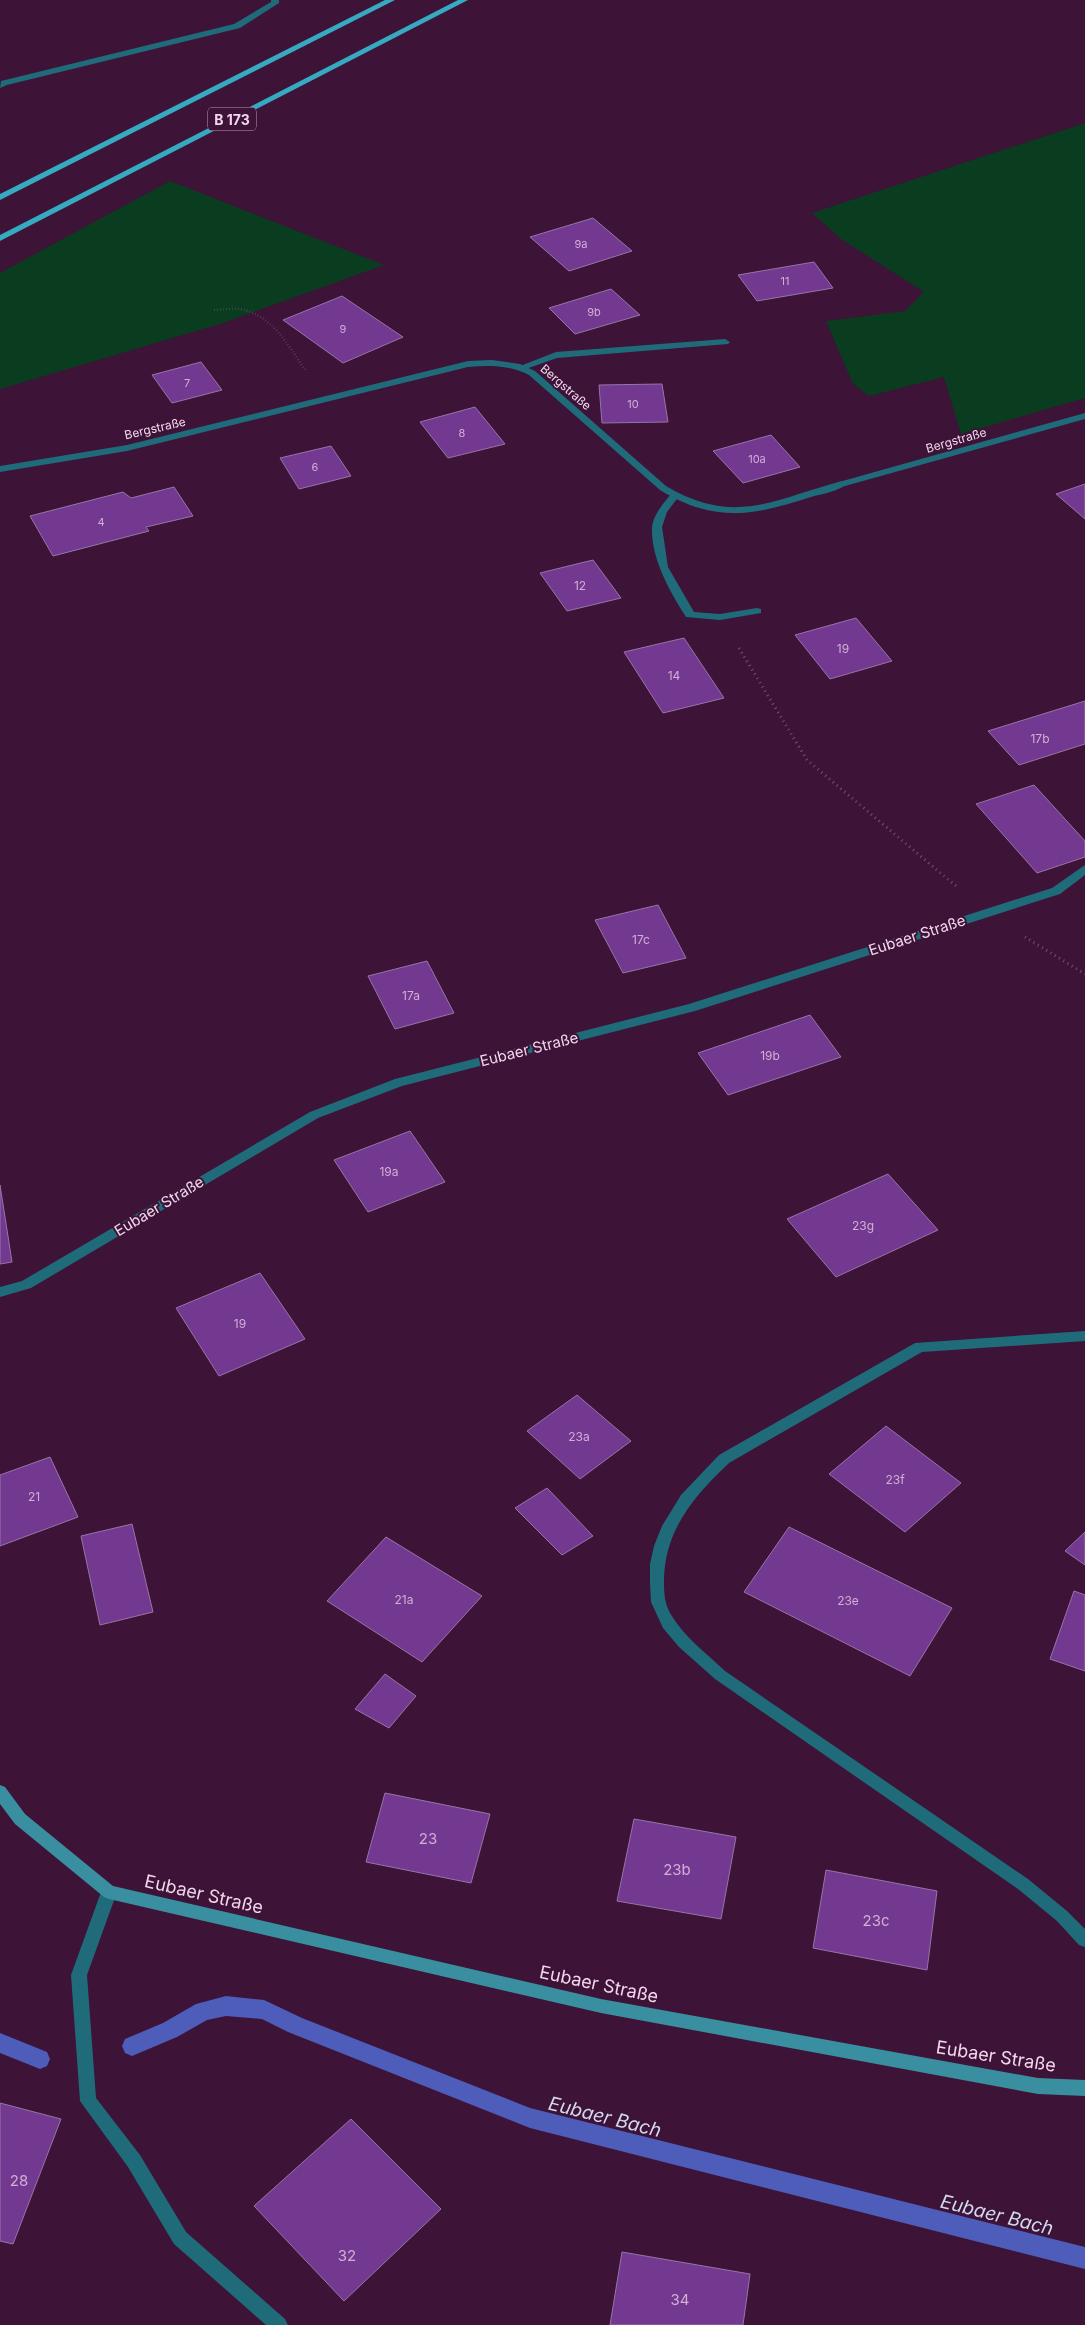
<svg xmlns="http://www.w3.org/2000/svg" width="1085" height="2325" font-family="Inter,sans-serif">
<rect width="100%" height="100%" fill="#3d1337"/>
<g fill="#0a3c20">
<polygon points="1085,123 1085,398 961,434 944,377 869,396 853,384 826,321 905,311 924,292 841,239 812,213"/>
<polygon points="170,181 384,265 220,324 0,389 0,273"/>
</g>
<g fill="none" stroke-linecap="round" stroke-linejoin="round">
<g fill="#4e5dba" fill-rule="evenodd">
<polygon points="226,1996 264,2000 302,2018 530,2108 1085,2247 1085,2269 530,2128 288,2032 262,2019 226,2016 207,2020 177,2037 132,2056 125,2053 122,2046 125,2039 163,2023 196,2004"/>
<polygon points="0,2033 47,2052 50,2059 47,2066 40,2069 0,2053"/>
</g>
</g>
<g fill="#73388f" stroke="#9675a7">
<polygon points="593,218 632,251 569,271 530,237"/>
<polygon points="814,262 833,288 757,301 738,275"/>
<polygon points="611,289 640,315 575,334 549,308"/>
<polygon points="342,296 403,337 343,363 283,320"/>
<polygon points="201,362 222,390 172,403 152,375"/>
<polygon points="662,384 668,422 602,423 599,385"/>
<polygon points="475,407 505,444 448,458 420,422"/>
<polygon points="771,435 800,467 743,483 713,451"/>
<polygon points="331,446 351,476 299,489 280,458"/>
<polygon points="1085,484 1085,519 1056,494"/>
<polygon points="174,487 193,516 146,527 149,531 53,556 30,516 123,492 131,498"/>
<polygon points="593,560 621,598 567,611 540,573"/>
<polygon points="856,618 892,661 830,679 795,635"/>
<polygon points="684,638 724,698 663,713 624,652"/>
<polygon points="1085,701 1085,744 1019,765 988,731"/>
<polygon points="1034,785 1085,841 1085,857 1037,873 976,804"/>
<polygon points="658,905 686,958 623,973 595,920"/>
<polygon points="427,961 454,1013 395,1029 368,976"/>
<polygon points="810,1015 841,1057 728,1095 698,1053"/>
<polygon points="410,1131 445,1182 368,1212 334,1160"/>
<polygon points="888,1174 938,1230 836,1277 787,1219"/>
<polygon points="0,1185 12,1262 0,1264"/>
<polygon points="260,1273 305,1339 219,1376 176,1308"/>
<polygon points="577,1395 631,1441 580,1479 527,1431"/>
<polygon points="886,1426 961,1483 905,1532 829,1474"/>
<polygon points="50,1457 78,1517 0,1546 0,1475"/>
<polygon points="547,1488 593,1536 562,1555 515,1508"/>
<polygon points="132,1524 153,1612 100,1625 81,1536"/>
<polygon points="789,1527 952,1608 910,1676 744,1592"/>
<polygon points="1085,1532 1085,1565 1065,1551"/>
<polygon points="386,1537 482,1596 422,1662 327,1601"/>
<polygon points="1074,1591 1085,1595 1085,1671 1050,1659"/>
<polygon points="385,1674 416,1696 389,1728 355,1709"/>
<polygon points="385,1793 490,1814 471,1883 366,1862"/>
<polygon points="634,1819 736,1837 721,1919 617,1901"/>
<polygon points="826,1870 937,1891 927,1970 813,1948"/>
<polygon points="0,2103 61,2119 13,2244 0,2241"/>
<polygon points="351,2119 441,2209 344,2301 254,2206"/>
<polygon points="622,2252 750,2274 743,2325 610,2325"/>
</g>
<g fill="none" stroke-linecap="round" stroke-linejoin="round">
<path stroke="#765170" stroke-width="2.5" stroke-dasharray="0.5 2.5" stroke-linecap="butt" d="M214 310C224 310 235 307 245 310 274 318 290 348 305 370"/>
<g stroke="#765170" stroke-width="3" stroke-dasharray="1 4" stroke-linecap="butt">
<polyline points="739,648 807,760 956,886"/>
<polyline points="1025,937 1085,974"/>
</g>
<g fill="#206b79" fill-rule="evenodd">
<polygon points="271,0 279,0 279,3 240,28 7,85 0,88 1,81 234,24 271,2"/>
<polygon points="725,339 730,342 728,344 557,358 520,371 515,368 556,352"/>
<polygon points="1085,413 1085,419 845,486 839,486 837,484 839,482"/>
<path d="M674 493 679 496 667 512 662 527 668 567 694 612 720 614 757 608 761 609V613L720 620 686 617C670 592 651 559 652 528 653 515 663 504 671 494Z"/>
<path d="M1085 1331V1341L922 1352 729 1463C694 1496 665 1530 664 1579 664 1591 664 1602 670 1613 683 1636 706 1653 725 1671L1028 1879 1067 1911 1085 1929V1947L1079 1945 1057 1921 1018 1889 715 1679 679 1647 663 1628 651 1602 650 1583V1564L654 1546 662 1526 681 1495 719 1455 915 1343Z"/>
</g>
<g fill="#206b79" fill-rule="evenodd">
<path d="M492 360 520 364 535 371 666 486C736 527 773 499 842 481L847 484C839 491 822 494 811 497 753 516 714 523 660 490L529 375C509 365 489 365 468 367L127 451 0 472V466L127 445 468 361Z"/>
<polygon points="1085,865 1085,875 1060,894 695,1011 402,1086 318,1118 31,1288 0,1297 0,1287 22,1281 310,1112 395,1079 689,1004 1052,888"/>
<polygon points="109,1885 114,1887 117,1892 87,1975 96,2098 140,2155 186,2232 285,2319 288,2325 266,2325 174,2244 128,2167 80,2101 71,1975 101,1892 104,1887"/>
</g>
<polygon fill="#398e9f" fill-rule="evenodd" points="0,1785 5,1787 25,1814 113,1886 601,1999 1038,2078 1085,2080 1085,2096 1038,2094 601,2013 109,1899 104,1897 15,1824 0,1804"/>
<g fill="#35aac1" fill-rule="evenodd">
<polygon points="385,0 395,0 0,200 0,194"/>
<polygon points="458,0 468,0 0,241 0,235"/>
</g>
</g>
<g text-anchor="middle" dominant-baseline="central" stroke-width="4" stroke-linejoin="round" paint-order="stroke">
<g font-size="11" fill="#d2afd5">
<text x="581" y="244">9a</text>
<text x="785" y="281">11</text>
<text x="594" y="312">9b</text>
<text x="343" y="329">9</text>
<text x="187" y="383">7</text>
<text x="633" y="404">10</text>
<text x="462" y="433">8</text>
<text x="757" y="459">10a</text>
<text x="315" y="467">6</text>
<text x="101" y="522">4</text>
</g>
<g font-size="12" fill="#f2d7ec" stroke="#3d1337">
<text transform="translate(566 387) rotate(41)">Bergstraße</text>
<text transform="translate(155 428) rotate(-13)">Bergstraße</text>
<text transform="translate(956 440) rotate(-16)">Bergstraße</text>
</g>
<g font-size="12" fill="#d2afd5">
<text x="580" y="585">12</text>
<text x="843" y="648">19</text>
<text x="674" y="675">14</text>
<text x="1040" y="738">17b</text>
<text x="641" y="939">17c</text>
<text x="411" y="995">17a</text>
<text x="770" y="1055">19b</text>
<text x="389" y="1171">19a</text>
<text x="863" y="1225">23g</text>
<text x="240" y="1323">19</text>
<text x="579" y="1436">23a</text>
<text x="895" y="1479">23f</text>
<text x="34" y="1496">21</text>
<text x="404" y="1599">21a</text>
<text x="848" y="1600">23e</text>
</g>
<rect fill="#3d1337" stroke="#bc9cb6" stroke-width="1" x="208" y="107.5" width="48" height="23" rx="4"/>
<g font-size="14" font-weight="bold" fill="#f2d7ec">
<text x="232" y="119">B 173</text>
</g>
<g font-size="15" fill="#f2d7ec" stroke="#3d1337">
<text transform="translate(917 935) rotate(-18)">Eubaer Straße</text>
<text transform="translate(529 1049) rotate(-14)">Eubaer Straße</text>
<text transform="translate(159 1206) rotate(-31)">Eubaer Straße</text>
</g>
<g font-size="15" fill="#d2afd5">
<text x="428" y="1838">23</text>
<text x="677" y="1869">23b</text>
<text x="876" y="1920">23c</text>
<text x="19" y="2180">28</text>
<text x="347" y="2255">32</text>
<text x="680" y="2299">34</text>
</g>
<g font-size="18" fill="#f2d7ec" stroke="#3d1337">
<text transform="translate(204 1894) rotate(13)">Eubaer Straße</text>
<text transform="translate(599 1984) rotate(12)">Eubaer Straße</text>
<text transform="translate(996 2056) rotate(9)">Eubaer Straße</text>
</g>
<g font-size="19" font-style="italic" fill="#d2d8f2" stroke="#3d1337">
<text transform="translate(605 2117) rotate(14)">Eubaer Bach</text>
<text transform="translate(997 2215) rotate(14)">Eubaer Bach</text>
</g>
</g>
</svg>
